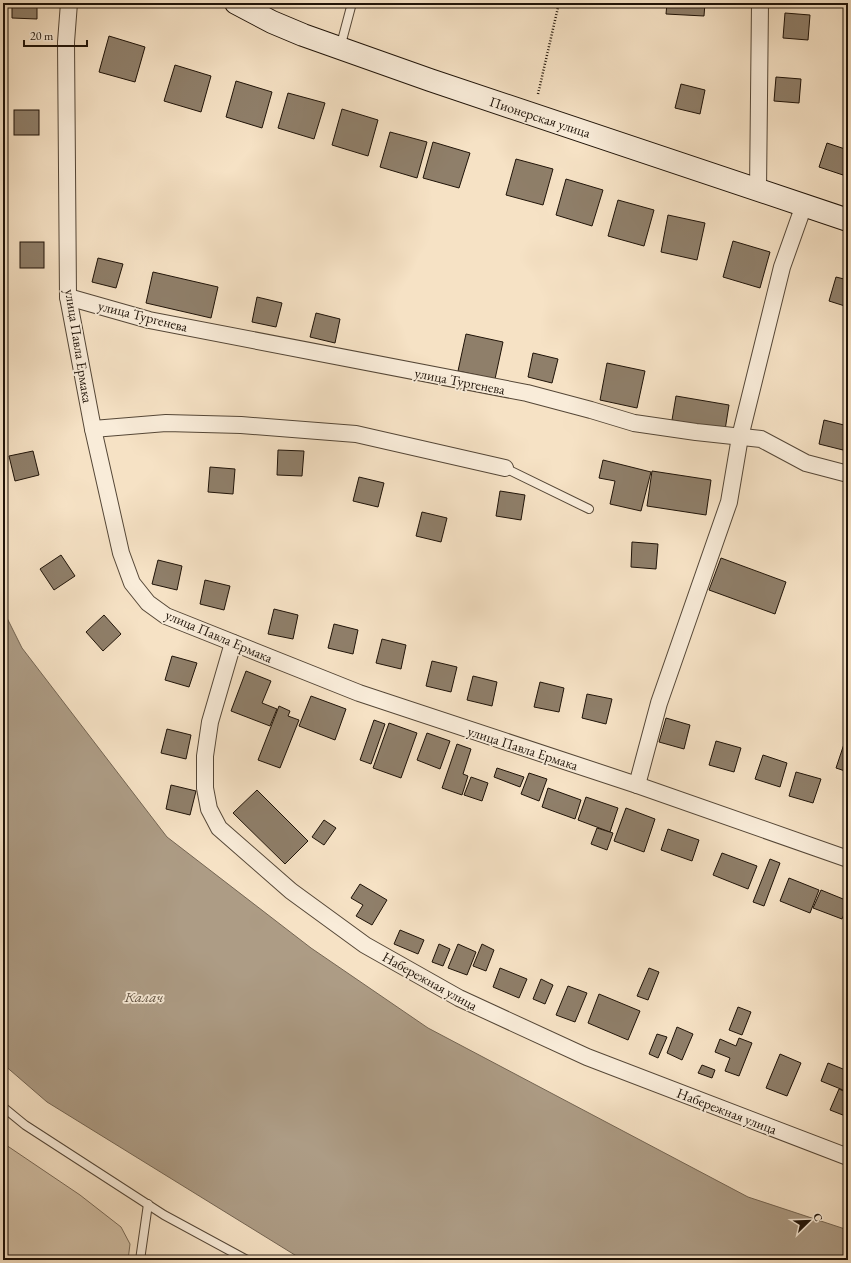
<svg xmlns="http://www.w3.org/2000/svg" width="851" height="1263" font-family="'EB Garamond',serif">
<rect width="100%" height="100%" fill="#f6e2c5"/>
<filter id="stains"><feTurbulence type="fractalNoise" baseFrequency=".005" numOctaves="4"/><feColorMatrix values="0 0 0 0 .2 0 0 0 0 .09 0 0 0 0 .02 0 0 0 .5 -.17"/></filter>
<radialGradient id="worn" r=".72"><stop offset=".6" stop-color="#630" stop-opacity="0"/><stop offset="1" stop-color="#630" stop-opacity=".3"/></radialGradient>
<polygon fill="#d1bfa5" stroke="#786956" points="3,1143 80,1195 121,1227 130,1244 128,1260 3,1260"/>
<polygon fill="#ad9c85" stroke="#746553" points="3,610 22,648 167,837 311,948 428,1028 748,1197 848,1230 848,1260 303,1260 47,1102 3,1064"/>
<g fill="#8f7f6a" stroke="#1f1308">
<polygon points="12,3 37,3 37,19 12,18"/>
<polygon points="667,3 705,3 704,16 666,14"/>
<polygon points="785,13 810,15 808,40 783,38"/>
<polygon points="109,36 145,47 135,82 99,72"/>
<polygon points="175,65 211,76 201,112 164,101"/>
<polygon points="776,77 801,79 799,103 774,101"/>
<polygon points="236,81 272,92 262,128 226,117"/>
<polygon points="681,84 705,90 700,114 675,108"/>
<polygon points="288,93 325,103 314,139 278,128"/>
<polygon points="342,109 378,120 368,156 332,145"/>
<rect x="14" y="110" width="25" height="25"/>
<polygon points="390,132 427,142 417,178 380,167"/>
<polygon points="433,142 470,153 459,188 423,178"/>
<polygon points="827,143 848,150 848,159 843,175 819,167"/>
<polygon points="516,159 553,169 543,205 506,195"/>
<polygon points="566,179 603,190 592,226 556,215"/>
<polygon points="618,200 654,210 644,246 608,236"/>
<polygon points="668,215 705,223 697,260 661,252"/>
<polygon points="733,241 770,252 760,288 723,277"/>
<rect x="20" y="242" width="24" height="26"/>
<polygon points="98,258 123,264 116,288 92,282"/>
<polygon points="153,272 218,287 211,318 146,303"/>
<polygon points="836,277 848,280 848,307 829,301"/>
<polygon points="257,297 282,303 276,327 252,322"/>
<polygon points="316,313 340,319 335,343 310,337"/>
<polygon points="466,334 503,342 495,379 458,371"/>
<polygon points="533,353 558,359 552,383 528,377"/>
<polygon points="607,363 645,371 637,408 600,400"/>
<polygon points="676,396 729,405 725,430 672,420"/>
<polygon points="824,420 848,426 848,431 843,450 819,444"/>
<polygon points="278,450 304,451 302,476 277,475"/>
<polygon points="33,451 39,475 15,481 9,456"/>
<polygon points="603,460 651,472 641,511 610,504 615,481 599,478"/>
<polygon points="210,467 235,469 233,494 208,492"/>
<polygon points="652,471 711,480 706,515 647,506"/>
<polygon points="359,477 384,483 378,507 353,501"/>
<polygon points="500,491 525,495 521,520 496,516"/>
<polygon points="422,512 447,518 441,542 416,536"/>
<polygon points="632,542 658,544 656,569 631,567"/>
<polygon points="61,555 75,576 54,590 40,569"/>
<polygon points="721,558 786,582 775,614 709,590"/>
<polygon points="158,560 182,566 177,590 152,584"/>
<polygon points="205,580 230,586 224,610 200,604"/>
<polygon points="274,609 298,615 293,639 268,634"/>
<polygon points="104,615 121,634 103,651 86,632"/>
<polygon points="334,624 358,630 353,654 328,648"/>
<polygon points="382,639 406,645 401,669 376,663"/>
<polygon points="172,656 197,663 189,687 165,680"/>
<polygon points="432,661 457,667 451,692 426,686"/>
<polygon points="246,671 271,681 262,703 277,709 270,726 231,711"/>
<polygon points="473,676 497,682 492,706 467,700"/>
<polygon points="540,682 564,688 559,712 534,707"/>
<polygon points="587,694 612,699 606,724 582,718"/>
<polygon points="311,696 346,709 335,740 299,726"/>
<polygon points="279,706 290,711 288,716 299,720 280,768 258,760"/>
<polygon points="666,718 690,725 684,749 659,742"/>
<polygon points="374,720 385,724 371,764 360,760"/>
<polygon points="389,723 417,733 401,778 373,768"/>
<polygon points="167,729 191,735 186,759 161,753"/>
<polygon points="427,733 450,741 440,769 417,760"/>
<polygon points="716,741 741,748 734,772 709,765"/>
<polygon points="457,744 471,749 463,774 468,776 462,795 442,788"/>
<polygon points="844,744 848,745 848,772 836,768"/>
<polygon points="763,755 787,763 780,787 755,779"/>
<polygon points="497,768 524,777 520,787 494,777"/>
<polygon points="796,772 821,779 813,803 789,796"/>
<polygon points="529,773 547,779 539,801 521,794"/>
<polygon points="471,777 488,783 482,801 464,795"/>
<polygon points="171,785 196,791 190,815 166,809"/>
<polygon points="548,788 581,800 575,819 542,807"/>
<polygon points="257,790 308,841 285,864 233,813"/>
<polygon points="586,797 618,808 610,832 578,820"/>
<polygon points="626,808 655,819 644,852 614,841"/>
<polygon points="324,820 336,828 324,845 312,837"/>
<polygon points="597,828 613,833 607,850 591,844"/>
<polygon points="668,829 699,840 692,861 661,850"/>
<polygon points="722,853 757,866 748,889 713,875"/>
<polygon points="770,859 780,863 764,906 753,902"/>
<polygon points="789,878 819,890 810,913 780,901"/>
<polygon points="360,884 387,900 372,925 356,916 363,905 351,898"/>
<polygon points="821,890 848,901 848,904 842,919 813,908"/>
<polygon points="400,930 424,940 418,954 394,944"/>
<polygon points="439,944 450,949 443,966 432,962"/>
<polygon points="458,944 476,952 467,975 448,968"/>
<polygon points="482,944 494,950 486,971 473,966"/>
<polygon points="500,968 527,979 519,998 493,987"/>
<polygon points="649,968 659,972 648,1000 637,996"/>
<polygon points="541,979 553,985 545,1004 533,999"/>
<polygon points="568,986 587,993 575,1022 556,1015"/>
<polygon points="599,994 640,1011 628,1040 588,1023"/>
<polygon points="738,1007 751,1012 742,1035 729,1030"/>
<polygon points="677,1027 693,1034 682,1060 667,1053"/>
<polygon points="657,1034 667,1037 658,1058 649,1054"/>
<polygon points="739,1038 752,1043 739,1076 725,1071 730,1058 715,1052 720,1039 736,1046"/>
<polygon points="780,1054 801,1063 787,1096 766,1088"/>
<polygon points="828,1063 848,1071 848,1092 821,1081"/>
<polygon points="702,1065 715,1070 712,1078 698,1073"/>
<polygon points="839,1089 848,1093 848,1117 830,1110"/>
</g>
<g fill="none" stroke-linecap="round" stroke-linejoin="round">
<defs>
<g id="lane">
<polyline points="340,48 352,3"/>
<polyline points="505,468 589,509"/>
<polyline points="3,1107 25,1125 164,1215 247,1260"/>
<polyline points="140,1260 148,1204"/>
</g>
<g id="street">
<polyline points="69,3 66,42 68,297 93,429 121,553 132,583 148,603 166,616 359,693 637,785 848,859"/>
<polyline points="758,190 760,3"/>
<polyline points="68,297 149,320 527,393 591,410 634,423 696,432 761,439 806,463 848,474"/>
<polyline points="93,429 166,423 241,425 356,434 505,468"/>
<polyline points="233,643 210,722 205,756 205,788 209,809 219,828 291,891 365,945 459,998 587,1057 848,1157"/>
<polyline points="637,785 659,703 729,502 740,437 782,267 804,205"/>
</g>
<polyline id="secondary" points="236,3 272,22 303,35 430,80 848,220"/>
</defs>
<use href="#lane" stroke="#554737" stroke-width="10"/>
<use href="#street" stroke="#554737" stroke-width="18"/>
<use href="#secondary" stroke="#1f1308" stroke-width="24"/>
<polyline stroke="#1f1308" stroke-width="2.5" stroke-dasharray="1 2" stroke-linecap="butt" points="538,94 559,3"/>
<use href="#lane" stroke="#f9ecd9" stroke-width="8"/>
<use href="#street" stroke="#f9ecd9" stroke-width="16"/>
<use href="#secondary" stroke="#f9ecd9" stroke-width="22"/>
</g>
<g text-anchor="middle" dominant-baseline="central" stroke-width="3.5" stroke-linejoin="round" paint-order="stroke">
<g font-size="14" fill="#1f1308" stroke="#f9ecd9">
<text transform="translate(540 117) rotate(18)">Пионерская улица</text>
<text transform="translate(143 316) rotate(14)">улица Тургенева</text>
<text transform="translate(79 346) rotate(81)">улица Павла Ермака</text>
<text transform="translate(460 381) rotate(11)">улица Тургенева</text>
<text transform="translate(219 636) rotate(23)">улица Павла Ермака</text>
<text transform="translate(523 748) rotate(18)">улица Павла Ермака</text>
<text transform="translate(430 981) rotate(29)">Набережная улица</text>
<text transform="translate(727 1111) rotate(21)">Набережная улица</text>
</g>
<g font-size="15" font-style="italic" fill="#5f5140" stroke="#f9ecd9">
<text x="144" y="996">Калач</text>
</g>
</g>
<rect width="851" height="1263" fill="none" stroke="#f6e2c5" stroke-width="16"/>
<rect x="4" y="4" width="843" height="1255" fill="none" stroke="#1f1308" stroke-width="2"/>
<rect x="8" y="8" width="835" height="1247" fill="none" stroke="#1f1308"/>
<g transform="translate(809 1221) rotate(67)" stroke="#f9ecd9" stroke-width="3" paint-order="stroke">
<path d="M0-3L7 15L0 10L-7 15Z" fill="#1f1308"/>
<text y="-6" font-size="11" font-weight="bold" text-anchor="middle" fill="#1f1308">С</text>
</g>
<path d="M24 40v6h63v-6" fill="none" stroke="#1f1308" stroke-width="2"/>
<text x="30" y="40" font-size="12" fill="#1f1308" stroke="#f9ecd9" stroke-width="3" paint-order="stroke">20 m</text>
<rect width="100%" height="100%" filter="url(#stains)"/>
<rect width="100%" height="100%" fill="url(#worn)"/>
</svg>
